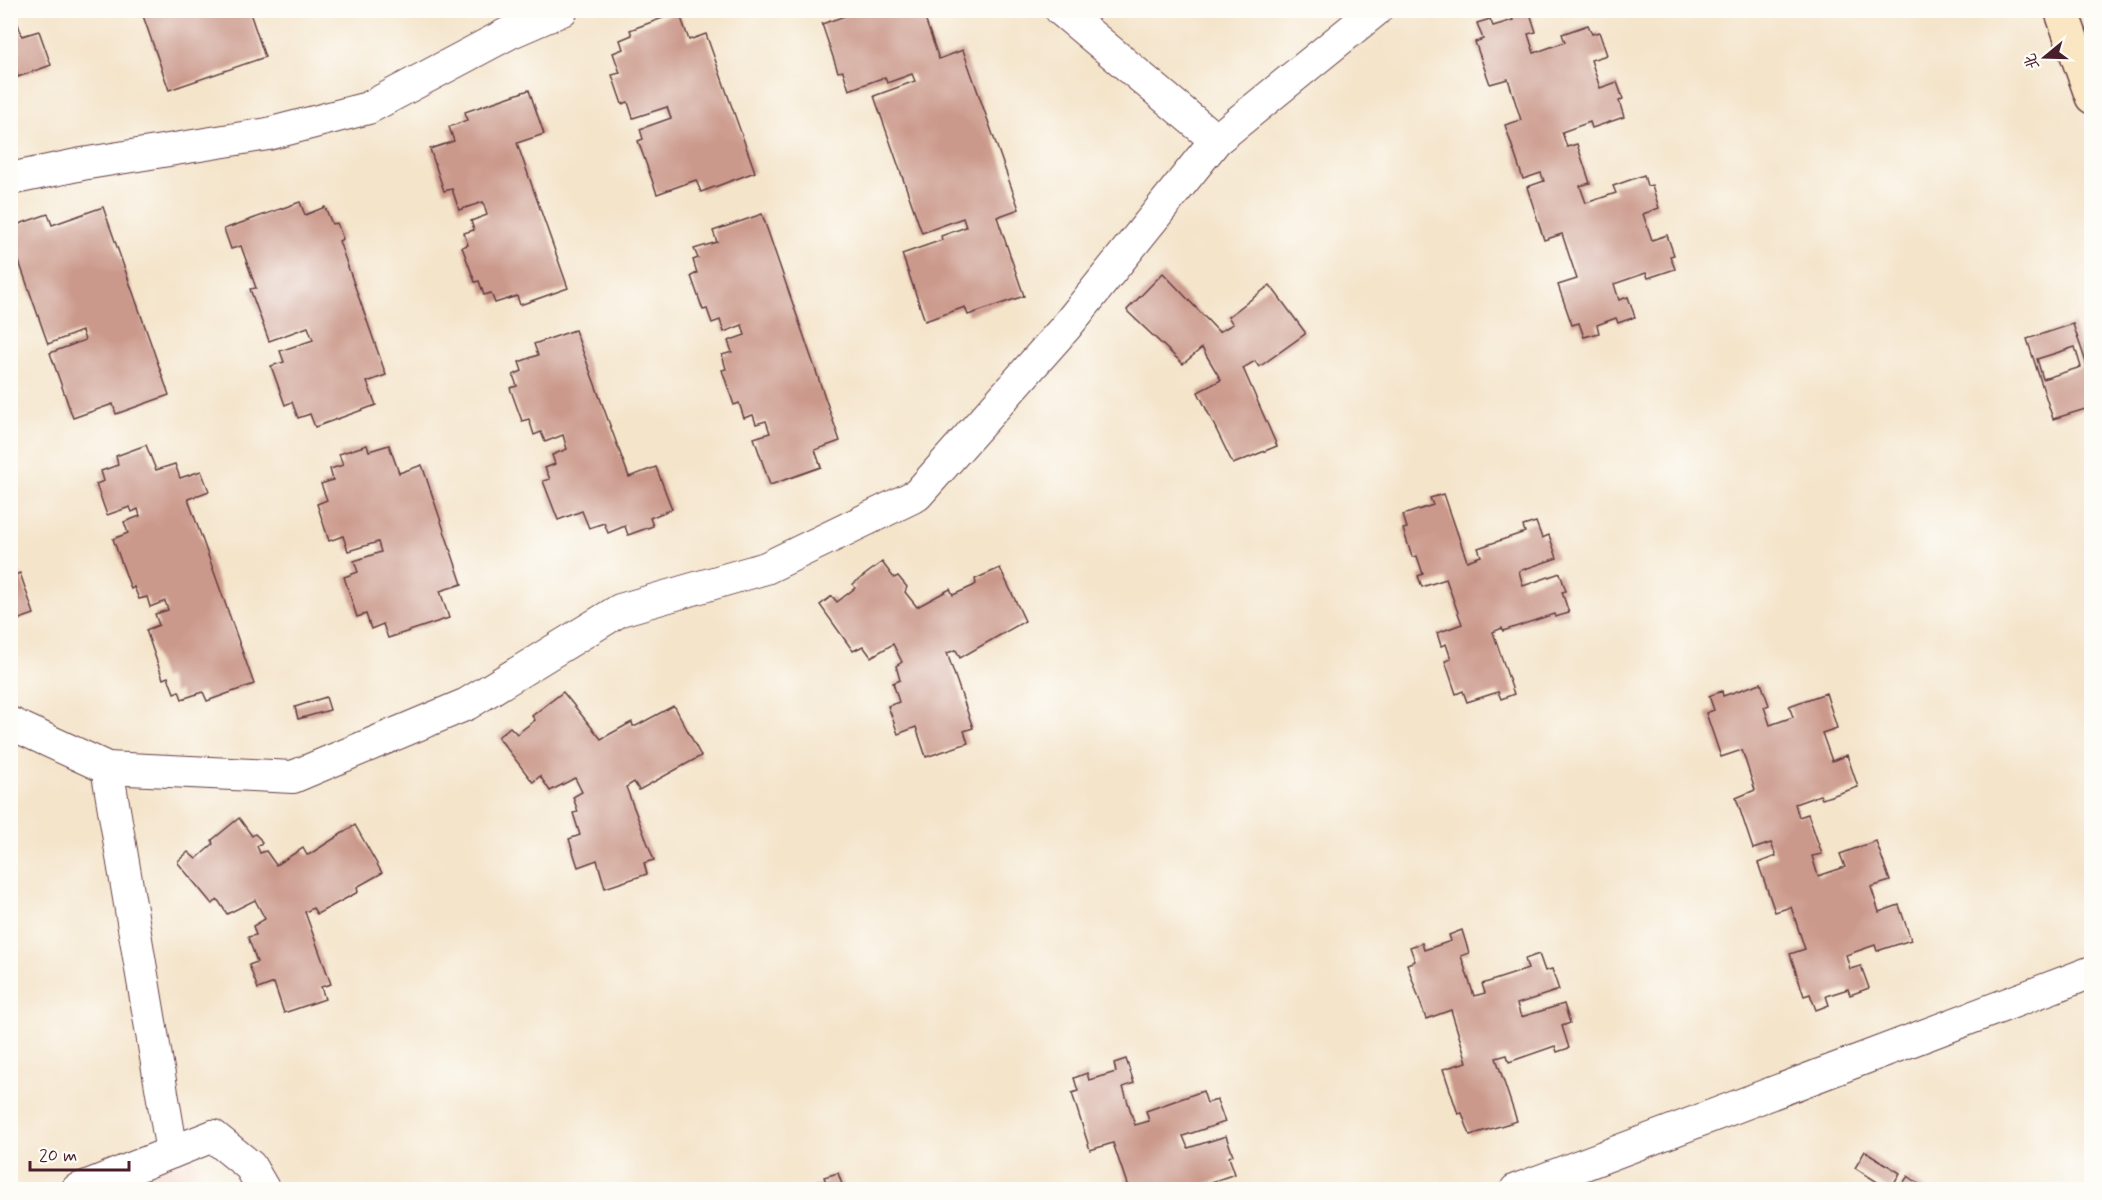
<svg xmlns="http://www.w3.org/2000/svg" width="2102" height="1200" font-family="Mynerve,'LXGW WenKai TC',sans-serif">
<rect width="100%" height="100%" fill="#fdfcf7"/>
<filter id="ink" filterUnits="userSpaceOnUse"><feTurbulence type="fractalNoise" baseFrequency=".0167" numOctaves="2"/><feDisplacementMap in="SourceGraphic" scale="12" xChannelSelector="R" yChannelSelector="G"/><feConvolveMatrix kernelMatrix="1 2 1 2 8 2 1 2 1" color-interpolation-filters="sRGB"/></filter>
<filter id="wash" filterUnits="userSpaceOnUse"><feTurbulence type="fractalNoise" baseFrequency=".008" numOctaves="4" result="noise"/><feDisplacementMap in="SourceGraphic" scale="24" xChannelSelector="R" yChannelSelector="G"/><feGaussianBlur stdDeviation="1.35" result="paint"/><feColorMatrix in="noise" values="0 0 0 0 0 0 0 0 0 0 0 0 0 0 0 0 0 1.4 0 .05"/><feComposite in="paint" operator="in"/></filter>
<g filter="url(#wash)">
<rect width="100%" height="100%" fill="#f4e4ca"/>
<polygon fill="#f6d2c5" points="186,1147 214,1189 84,1190"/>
<g id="blocks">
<g fill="#cb998b" fill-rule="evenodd">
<polygon points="10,10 18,10 14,12 22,36 39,31 51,65 18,77 16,69 10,71"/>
<polygon points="141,10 249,10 265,57 169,90"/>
<polygon points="862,10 922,10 939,59 963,50 1019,209 997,217 1024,296 968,315 965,307 925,321 902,254 942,240 941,236 966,227 963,218 922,233 874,96 915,81 912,74 887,83 885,77 849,90 843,71 838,72 822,24"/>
<polygon points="1529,10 1536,32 1528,34 1534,53 1565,42 1562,34 1588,25 1592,34 1599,32 1607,55 1591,60 1600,88 1617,82 1623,99 1619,101 1624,117 1592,128 1590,122 1562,132 1567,147 1577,144 1590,183 1580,186 1586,203 1616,193 1613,186 1644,175 1647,186 1652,185 1659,208 1643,214 1652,240 1667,235 1674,255 1670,256 1675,269 1648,278 1646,273 1614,284 1619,300 1628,297 1635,317 1618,323 1616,318 1597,325 1599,333 1584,337 1579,323 1572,325 1558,285 1577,279 1562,234 1544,240 1527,187 1544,181 1541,173 1523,179 1505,125 1521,120 1508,79 1490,84 1475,42 1483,39 1477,23 1490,19 1493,26 1513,20 1511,16"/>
<polygon points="679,12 689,40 706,34 755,172 701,192 696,180 657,194 638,141 643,139 640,129 671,118 667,107 633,118 628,102 622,104 612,75 620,73 613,53 623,49 620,40 632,35 630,30"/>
<polygon points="529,90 544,134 517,143 568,288 520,305 517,296 495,303 491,293 484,295 479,281 475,282 462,247 468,245 464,233 474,230 471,221 487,215 483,202 459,210 452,189 444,191 430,149 454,141 449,127 467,120 465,112"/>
<polygon points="300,202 305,215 325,207 332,224 337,223 343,239 339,241 386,375 367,382 376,405 315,427 310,414 298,418 292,402 285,405 271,366 284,362 280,351 313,340 308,327 269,341 250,289 256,288 241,246 231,249 224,229"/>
<polygon points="103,207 169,395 116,414 113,404 73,418 50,353 85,340 82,331 48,344 15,250 10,252 10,227 48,214 52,225"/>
<polygon points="762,214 840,441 815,450 821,467 770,485 754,438 770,433 766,421 756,424 753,415 744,418 739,403 734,405 722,370 726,369 722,355 732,352 728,341 745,335 742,325 724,332 720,320 712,323 707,309 703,310 691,276 697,273 693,260 698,258 694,249 717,242 713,231"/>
<polygon points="1163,273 1219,332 1233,324 1228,317 1270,285 1305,332 1305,334 1259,367 1255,361 1243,368 1277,446 1233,464 1198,392 1221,380 1202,348 1183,364 1128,312 1127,310"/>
<path d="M2073 324 2092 380V407L2053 419 2027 339ZM2075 347 2081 367 2043 379 2037 359Z"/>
<polygon points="575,330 629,477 656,467 672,509 650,518 653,526 628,535 625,526 608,533 604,523 589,528 582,511 558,520 543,481 550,479 545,468 555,464 552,455 567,449 563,435 545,442 541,432 534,435 529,419 522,421 510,388 517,386 513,375 522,371 519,362 538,355 534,344"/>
<polygon points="146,445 156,470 175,464 180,478 201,471 209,491 188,499 254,684 207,701 203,692 182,699 179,691 174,693 168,677 163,679 146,630 159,625 155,614 168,610 165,601 150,607 147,597 139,599 134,587 131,589 113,539 128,533 124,522 140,516 138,509 132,512 130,507 107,515 96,484 104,481 101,471 118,465 116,456"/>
<polygon points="367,445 369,451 389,445 399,473 422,465 462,584 440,591 449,618 388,638 383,624 371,629 366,614 357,617 344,577 358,572 354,561 381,552 378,542 348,551 343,536 329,541 317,504 327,500 321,484 333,480 330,469 343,465 339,454"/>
<polygon points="1444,494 1467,561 1481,556 1478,548 1525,532 1523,526 1536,522 1542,538 1549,535 1557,558 1519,571 1523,586 1560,573 1566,591 1562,592 1569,613 1555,617 1554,614 1503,631 1502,628 1493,632 1514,694 1501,699 1498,692 1467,702 1463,691 1456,694 1445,661 1451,659 1446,644 1441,646 1437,633 1462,624 1446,579 1422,587 1418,576 1423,574 1417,556 1412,557 1403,529 1407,528 1403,515 1433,505 1430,498"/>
<polygon points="882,562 894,578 898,576 907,587 905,592 917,607 950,589 953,595 973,586 976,584 975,579 1000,568 1025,621 960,658 956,650 947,653 973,728 964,731 968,743 926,757 916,727 898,734 888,706 899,702 893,683 900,680 896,666 902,662 893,644 871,657 863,646 853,651 820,605 832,596 837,602 855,588 853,584"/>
<polygon points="20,573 34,614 11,622 15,634 10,635 10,577"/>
<polygon points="1761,683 1769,705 1764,707 1770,725 1793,717 1789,706 1826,693 1837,728 1822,733 1832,761 1847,755 1858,787 1822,799 1820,795 1795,804 1799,817 1808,814 1822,854 1812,856 1818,876 1845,867 1840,854 1876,841 1890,881 1871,887 1879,912 1899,905 1911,940 1877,951 1875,945 1846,955 1850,969 1861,966 1869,988 1850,995 1848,989 1826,996 1829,1005 1816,1010 1810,994 1804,996 1790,954 1805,949 1791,907 1775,912 1758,863 1776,856 1771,843 1753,849 1736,798 1755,790 1742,750 1721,757 1706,713 1714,710 1709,696 1722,691 1723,696"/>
<polygon points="563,692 601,739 630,723 632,722 633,726 636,726 673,706 675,707 701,756 639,790 634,782 626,787 654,860 644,863 647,874 605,888 597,860 578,867 569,839 580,835 573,813 578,812 573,797 582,792 575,778 550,791 540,776 533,782 532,781 498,737 510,727 517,734 535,720 532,716"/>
<polygon points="326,697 330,710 298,719 295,707"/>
<polygon points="239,818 252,836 255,834 260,839 262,843 257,846 260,853 266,851 276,865 303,848 307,855 310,854 355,825 382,873 357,887 358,892 317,914 313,908 305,912 331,984 321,987 325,999 284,1013 274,983 258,989 249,965 257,962 248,937 256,935 253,926 265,919 255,900 227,914 218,900 212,904 178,863 178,861 188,852 196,859 213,844 212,840"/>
<polygon points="1462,930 1469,953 1461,956 1474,996 1485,993 1482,984 1528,969 1525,959 1539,954 1545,971 1552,969 1559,990 1517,1004 1521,1017 1564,1004 1570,1023 1562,1026 1569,1048 1557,1052 1555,1046 1509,1062 1507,1055 1496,1058 1517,1121 1470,1135 1462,1113 1458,1114 1443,1069 1467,1062 1451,1010 1426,1019 1407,964 1415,961 1410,947 1422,943 1424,950 1451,941 1449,935"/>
<polygon points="1126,1059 1134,1083 1123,1087 1135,1125 1149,1121 1146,1111 1203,1091 1207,1103 1217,1100 1225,1122 1183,1136 1188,1148 1226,1136 1233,1155 1229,1157 1235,1174 1188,1190 1172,1190 1171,1186 1160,1190 1129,1190 1113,1143 1090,1150 1072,1093 1078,1091 1074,1078 1087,1073 1089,1080 1116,1072 1114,1063"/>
<polygon points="1865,1151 1900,1173 1890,1190 1855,1168"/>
<polygon points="838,1173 844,1190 806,1190 826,1182 824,1177"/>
<polygon points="1908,1176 1927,1190 1898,1190"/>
</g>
</g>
</g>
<g filter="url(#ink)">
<use href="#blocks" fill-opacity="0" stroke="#643d43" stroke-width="1.5"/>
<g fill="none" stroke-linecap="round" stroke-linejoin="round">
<defs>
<g id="street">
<polyline points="1061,10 1216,140"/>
<polyline points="10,179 82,164 268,134 368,108 509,33 562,10"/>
<polyline points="10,723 107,768 293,777 467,704 620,610 766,568 917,495 1065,328 1216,140 1376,10"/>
<polyline points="107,768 172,1152"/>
<polyline points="77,1190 213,1136 250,1166 264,1190"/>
<polyline points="1516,1190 2092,972"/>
</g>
<polyline id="secondary" points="2061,10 2092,97"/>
</defs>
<use href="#street" stroke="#643d43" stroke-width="34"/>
<use href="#secondary" stroke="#643d43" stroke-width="36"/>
<use href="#street" stroke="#fff" stroke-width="32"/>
<use href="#secondary" stroke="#fbe6c4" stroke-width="33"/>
</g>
</g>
<rect width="2102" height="1200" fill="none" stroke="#fdfcf7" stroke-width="36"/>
<g transform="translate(2045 57) rotate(251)" stroke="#fdfcf7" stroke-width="4.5" paint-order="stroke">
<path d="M0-4.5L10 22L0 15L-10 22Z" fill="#4a1f2b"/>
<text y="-9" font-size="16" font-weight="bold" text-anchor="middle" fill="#4a1f2b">北</text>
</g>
<path d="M30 1161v9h99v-9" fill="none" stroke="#4a1f2b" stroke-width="3"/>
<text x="39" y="1161" font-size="18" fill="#4a1f2b" stroke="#fdfcf7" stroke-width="4.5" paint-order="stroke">20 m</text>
</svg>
